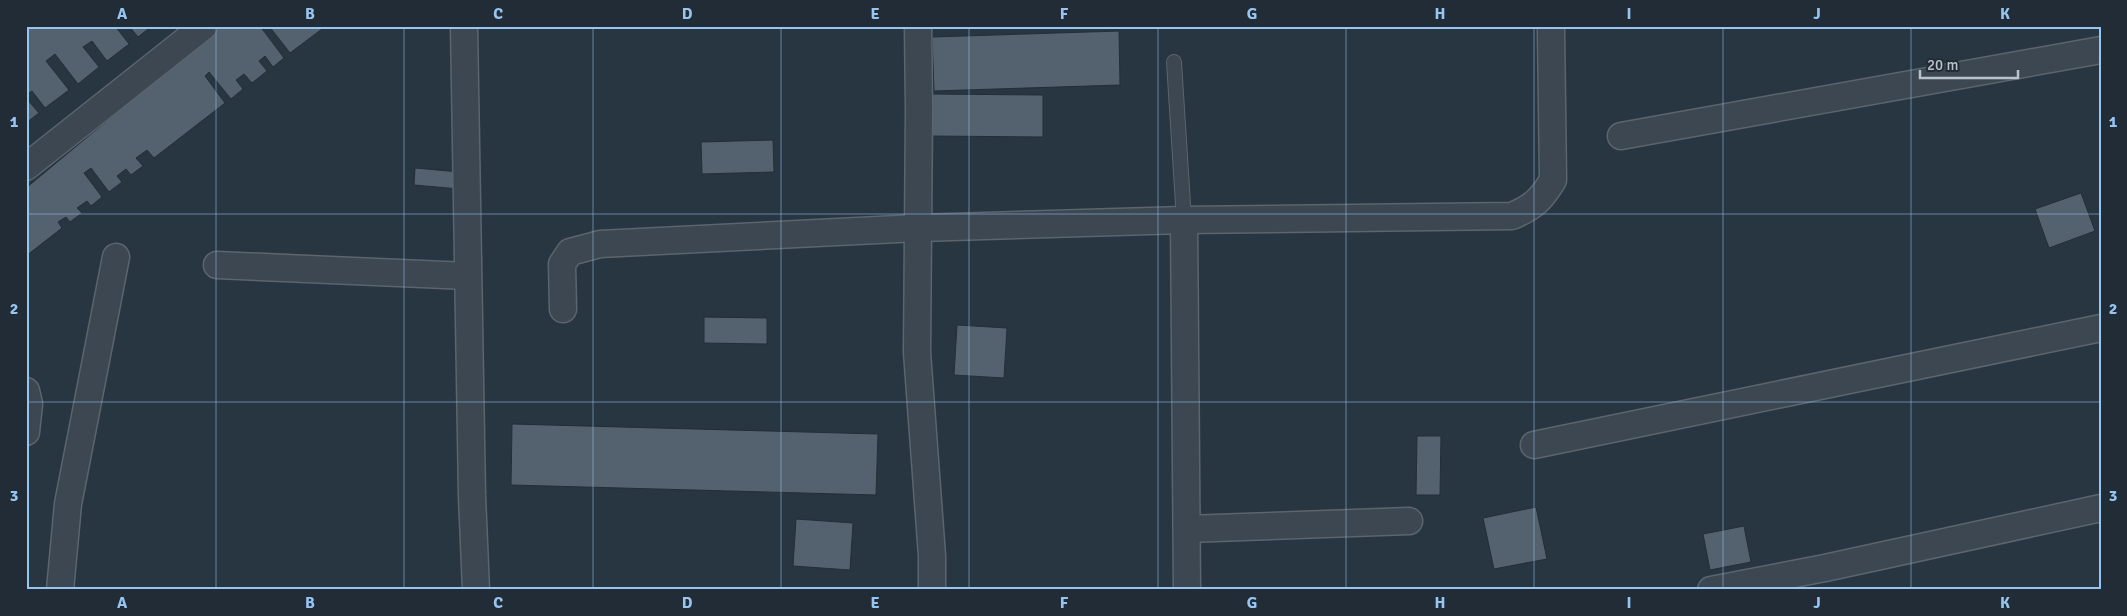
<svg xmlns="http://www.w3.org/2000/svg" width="2127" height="616" font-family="Signika,sans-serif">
<rect width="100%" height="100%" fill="#283641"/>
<g fill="#54616e" stroke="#232e38">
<polygon points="26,26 115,26 129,44 107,61 92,41 83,47 99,67 78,84 55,54 46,61 69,90 45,108 32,91 26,95"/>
<polygon points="129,26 152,26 138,37"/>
<polygon points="221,26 260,26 284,58 273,67 265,56 259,61 267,71 252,83 244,74 236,80 243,89 231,99 209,72 205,76 225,103 154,158 147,150 136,158 143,166 131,175 126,169 117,176 122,182 109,192 91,168 84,173 102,197 91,206 87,201 77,208 82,213 70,222 66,217 58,222 62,228 26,256 26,188"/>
<polygon points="269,26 326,26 290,53"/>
<polygon points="1119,31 1120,85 934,91 932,37"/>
<polygon points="929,94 1043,95 1043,137 930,136"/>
<polygon points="26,98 39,113 26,123"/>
<polygon points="773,140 774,172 702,174 701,142"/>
<polygon points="415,168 460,172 459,189 414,185"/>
<polygon points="2081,193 2095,231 2049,248 2035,209"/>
<polygon points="704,317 767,318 767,344 704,343"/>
<polygon points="957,325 1007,328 1004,378 954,375"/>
<polygon points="512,424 878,434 876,495 511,485"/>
<polygon points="1417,436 1441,436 1440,495 1416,495"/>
<polygon points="1536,507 1547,559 1494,569 1483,518"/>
<polygon points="796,519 853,523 850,570 793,566"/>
<polygon points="1744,526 1751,562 1710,570 1703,534"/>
</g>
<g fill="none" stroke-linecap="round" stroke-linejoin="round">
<defs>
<polyline id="service" points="1174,62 1184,220"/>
<g id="minor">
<polyline points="464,26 472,496 476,590"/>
<polyline points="918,26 919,110 917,352 932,556 932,590"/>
<polyline points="1621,136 2101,50"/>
<polyline points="26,167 204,26"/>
<polyline points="1184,220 1187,590"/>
<polyline points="217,265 468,276"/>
<path d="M563 309 562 264 570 252 600 244 918 228 1184 220 1512 216C1533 207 1541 200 1553 180L1551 31"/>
<polyline points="26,391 29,404 26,432"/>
<polyline points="1534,445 2101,328"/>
<polyline points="1187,529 1409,521"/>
<polyline points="60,590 68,504 116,257"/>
<polyline points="1711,590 1825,568 2101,508"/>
</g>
</defs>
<use href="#service" stroke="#5a656e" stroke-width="16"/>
<use href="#minor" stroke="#5a656e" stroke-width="29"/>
<use href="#service" stroke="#3c4751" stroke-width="14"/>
<use href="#minor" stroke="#3c4751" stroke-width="26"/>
</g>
<path fill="none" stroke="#97c5f2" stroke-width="1" stroke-opacity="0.55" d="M216 26V590M404 26V590M593 26V590M781 26V590M969 26V590M1158 26V590M1346 26V590M1534 26V590M1723 26V590M1911 26V590M26 214H2101M26 402H2101"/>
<rect width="2127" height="616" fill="none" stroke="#212c36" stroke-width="55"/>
<path d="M1920 70v8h98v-8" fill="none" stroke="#b9c2cb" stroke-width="2.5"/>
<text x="1927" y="70" font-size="15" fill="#b9c2cb" stroke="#212c36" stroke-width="4" paint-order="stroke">20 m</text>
<rect x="28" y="28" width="2072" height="560" fill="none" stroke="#97c5f2" stroke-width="2"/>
<g font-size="16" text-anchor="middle" font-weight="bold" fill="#97c5f2">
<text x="122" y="19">A</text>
<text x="310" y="19">B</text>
<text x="498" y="19">C</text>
<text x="687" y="19">D</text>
<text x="875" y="19">E</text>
<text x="1064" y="19">F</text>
<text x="1252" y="19">G</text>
<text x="1440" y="19">H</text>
<text x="1629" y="19">I</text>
<text x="1817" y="19">J</text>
<text x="2005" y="19">K</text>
<text x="14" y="127">1</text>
<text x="2113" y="127">1</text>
<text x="14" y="314">2</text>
<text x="2113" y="314">2</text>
<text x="14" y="501">3</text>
<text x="2113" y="501">3</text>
<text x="122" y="608">A</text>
<text x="310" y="608">B</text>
<text x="498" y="608">C</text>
<text x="687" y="608">D</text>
<text x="875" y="608">E</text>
<text x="1064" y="608">F</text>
<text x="1252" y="608">G</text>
<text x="1440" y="608">H</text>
<text x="1629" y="608">I</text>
<text x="1817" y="608">J</text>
<text x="2005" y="608">K</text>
</g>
</svg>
